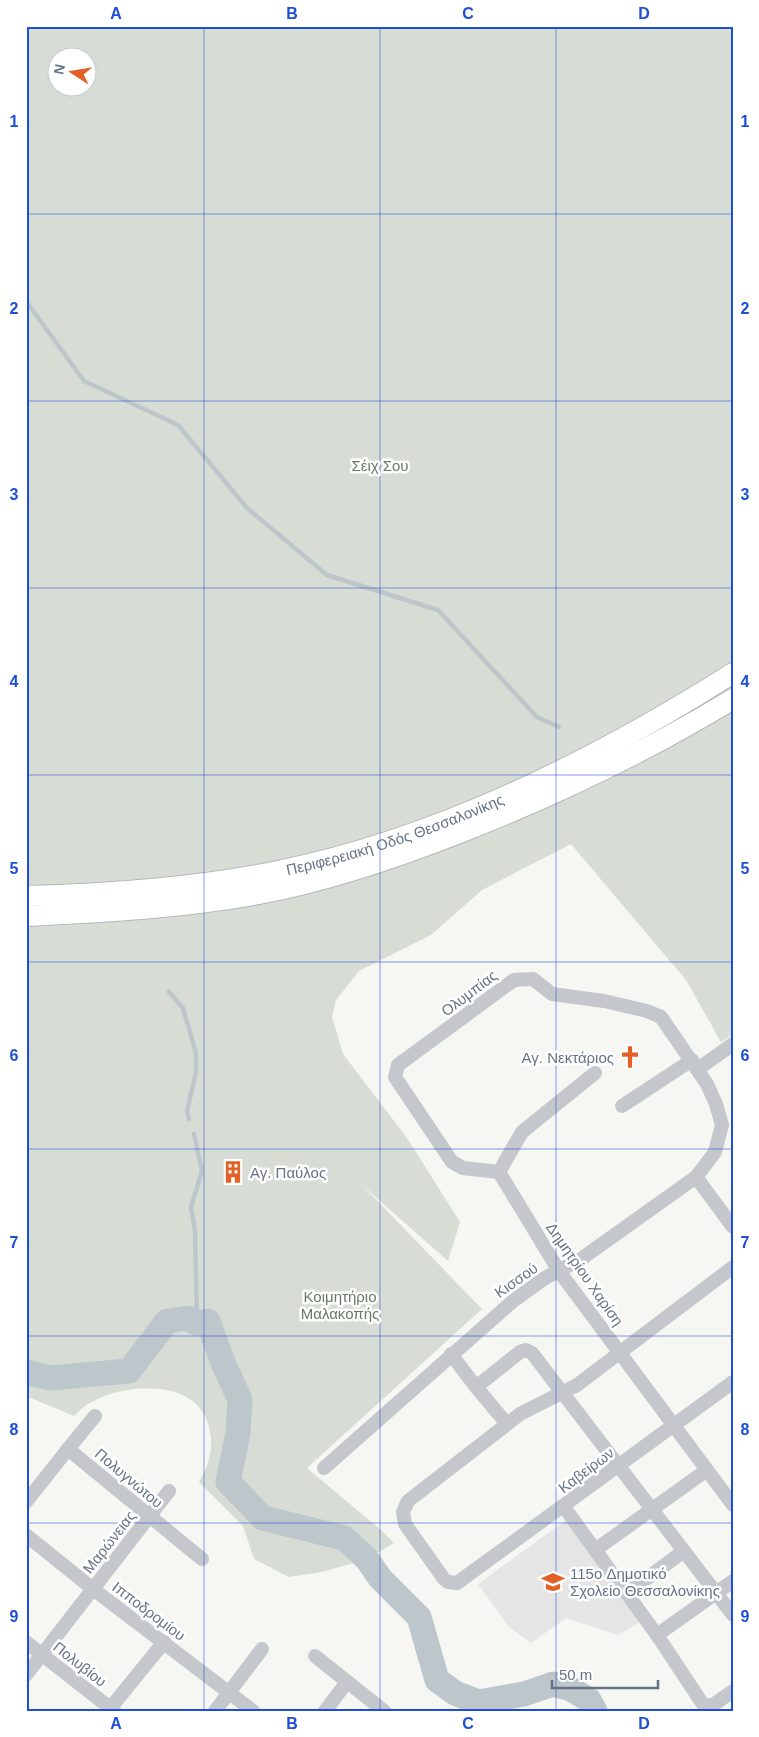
<svg xmlns="http://www.w3.org/2000/svg" width="759" height="1737" font-family="Arial,sans-serif">
<rect width="100%" height="100%" fill="#f6f6f3"/>
<polygon fill="#e4e5e4" points="566,1520 640,1622 618,1635 566,1618 531,1643 509,1627 478,1584"/>
<path fill="#d7ddd4" fill-rule="evenodd" d="M26 26H733V1034L721 1042 686 980 571 844 482 890 431 935 359 971 336 1000 332 1017 343 1054 407 1138 460 1222 448 1261 362 1185 482 1309 307 1468 381 1530 394 1543 367 1559 322 1572 289 1577 254 1559 243 1526 199 1482C210 1463 214 1448 209 1427 198 1379 127 1382 92 1402 85 1405 79 1411 74 1416L28 1397ZM58 58H88V88H58Z"/>
<g fill="none" stroke-linecap="round" stroke-linejoin="round">
<g stroke="#bcc6cb" stroke-width="4.5">
<polyline points="26,301 84,381 178,425 247,508 327,575 438,610 537,717 559,727"/>
<polyline points="169,992 183,1008 196,1053 196,1072 187,1111 189,1119"/>
<polyline points="194,1134 202,1171 191,1207 195,1232 197,1323"/>
</g>
<polyline stroke="#bcc6cb" stroke-width="25" points="26,1372 50,1378 129,1371 167,1321 188,1318 197,1323 208,1321 222,1360 240,1400 238,1433 228,1482 263,1518 344,1538 367,1559 380,1578 419,1617 437,1680 455,1693 478,1702 524,1694 553,1684 571,1689 589,1700 595,1711"/>
<defs>
<g id="highway">
<path id="s1" d="M26 896C110 894 196 888 278 871 440 838 594 761 733 673"/>
<path d="M26 916C104 912 183 908 259 894 329 881 396 858 462 832 556 795 646 752 733 699"/>
</g>
</defs>
<use href="#highway" stroke="#b5b8bb" stroke-width="22"/>
<g stroke="#c4c7cb" stroke-width="14">
<polyline points="698,1069 733,1044"/>
<polyline points="595,1073 522,1132 499,1172 559,1271 733,1505"/>
<polyline points="622,1106 692,1060"/>
<polyline points="696,1177 733,1227"/>
<polyline points="733,1267 577,1385 520,1414 408,1501 403,1512 405,1524 444,1579 448,1582 457,1583 733,1382"/>
<polyline points="451,1354 476,1387 520,1352 526,1350 532,1353 733,1615"/>
<polyline points="476,1387 507,1424"/>
<polyline points="95,1416 68,1449 202,1559"/>
<polyline points="324,1468 513,1301 545,1278 581,1259 696,1177 715,1152 722,1125 716,1104 707,1084 661,1017 647,1011 604,1001 552,994 533,979 514,980 398,1065 395,1077 452,1162 463,1168 499,1172"/>
<polyline points="26,1502 68,1449"/>
<polyline points="564,1507 657,1635 702,1703 707,1706 713,1705 733,1691"/>
<polyline points="26,1535 93,1589 253,1711"/>
<polyline points="595,1550 707,1470"/>
<polyline points="627,1593 684,1551"/>
<polyline points="657,1635 733,1581"/>
<polyline points="26,1642 114,1711"/>
<polyline points="315,1656 384,1711"/>
<polyline points="26,1675 169,1491"/>
<polyline points="108,1711 164,1642"/>
<polyline points="215,1711 262,1649"/>
<polyline points="325,1711 347,1682"/>
</g>
<use href="#highway" stroke="#fff" stroke-width="20"/>
</g>
<path fill="none" stroke="#1d4ed8" stroke-width="1" stroke-opacity="0.55" d="M204 26V1711M380 26V1711M556 26V1711M26 214H733M26 401H733M26 588H733M26 775H733M26 962H733M26 1149H733M26 1336H733M26 1523H733"/>
<defs>
<symbol id="church-bare" viewBox="-9 -9 18 18"><path d="M-1.2-6h2.4v3.5h3.3v2.4h-3.3V6h-2.4V-.1h-3.3v-2.4h3.3Z" fill="#e26127" stroke="#fff" stroke-width="2.5" paint-order="stroke"/></symbol>
<symbol id="building-bare" viewBox="-9 -9 18 18"><path d="M-4-6H4V6H1V3H-1V6H-4ZM-2.5-4.3h1.7v1.8h-1.7ZM.8-4.3h1.7v1.8H.8ZM-2.5-1h1.7V.8h-1.7ZM.8-1h1.7V.8H.8Z" fill="#e26127" stroke="#fff" stroke-width="2.5" paint-order="stroke"/></symbol>
<symbol id="school-bare" viewBox="-9 -9 18 18"><path d="M0-5L7-2L0 1L-7-2ZM-4 1L0 2.5L4 1V4Q0 6-4 4Z" fill="#e26127" stroke="#fff" stroke-width="2.5" paint-order="stroke"/></symbol>
</defs>
<g fill-rule="evenodd">
<use href="#church-bare" x="614" y="1041" width="32" height="32"/>
<use href="#building-bare" x="217" y="1156" width="32" height="32"/>
<use href="#school-bare" x="537" y="1566" width="32" height="32"/>
</g>
<g text-anchor="middle" dominant-baseline="central" stroke-width="5" stroke-linejoin="round" paint-order="stroke">
<g font-size="15" fill="#677b64" stroke="#fff">
<text x="380" y="465">Σέιχ Σου</text>
<text x="340" y="1296">Κοιμητήριο<tspan x="340" dy="17">Μαλακοπής</tspan></text>
</g>
<g font-size="15" fill="#657484" stroke="#fff">
<text stroke="none"><textPath href="#s1" startOffset="376">Περιφερειακή Οδός Θεσσαλονίκης</textPath></text>
<text transform="translate(469 993) rotate(-37)">Ολυμπίας</text>
<text transform="translate(585 1274) rotate(55)">Δημητρίου Χαρίση</text>
<text transform="translate(516 1280) rotate(-35)">Κισσού</text>
<text transform="translate(586 1470) rotate(-37)">Καβείρων</text>
<text transform="translate(129 1478) rotate(40)">Πολυγνώτου</text>
<text transform="translate(109 1542) rotate(-52)">Μαρώνειας</text>
<text transform="translate(149 1611) rotate(37)">Ιπποδρομίου</text>
<text transform="translate(80 1664) rotate(38)">Πολυβίου</text>
</g>
<g font-size="15" fill="#657484" stroke="#fff" text-anchor="start">
<text x="614" y="1057" text-anchor="end">Αγ. Νεκτάριος</text>
<text x="250" y="1172">Αγ. Παύλος</text>
<text x="570" y="1573">115o Δημοτικό<tspan x="570" dy="17">Σχολείο Θεσσαλονίκης</tspan></text>
</g>
</g>
<rect width="759" height="1737" fill="none" stroke="#ffffff" stroke-width="55"/>
<g transform="translate(72 72) rotate(282)"><circle r="24" fill="#ffffff" stroke="#c1c7ce"/>
<path d="M0-4L9 19L0 12L-9 19Z" fill="#e26127"/>
<text y="-8" font-size="14" font-weight="bold" text-anchor="middle" fill="#657484">N</text>
</g>
<path d="M552 1680v8h106v-8" fill="none" stroke="#657484" stroke-width="2.5"/>
<text x="559" y="1680" font-size="15" fill="#657484" stroke="#ffffff" stroke-width="4" paint-order="stroke">50 m</text>
<rect x="28" y="28" width="704" height="1682" fill="none" stroke="#1d4ed8" stroke-width="2"/>
<g font-size="16" text-anchor="middle" font-weight="bold" fill="#1d4ed8">
<text x="116" y="19">A</text>
<text x="292" y="19">B</text>
<text x="468" y="19">C</text>
<text x="644" y="19">D</text>
<text x="14" y="127">1</text>
<text x="745" y="127">1</text>
<text x="14" y="314">2</text>
<text x="745" y="314">2</text>
<text x="14" y="500">3</text>
<text x="745" y="500">3</text>
<text x="14" y="687">4</text>
<text x="745" y="687">4</text>
<text x="14" y="874">5</text>
<text x="745" y="874">5</text>
<text x="14" y="1061">6</text>
<text x="745" y="1061">6</text>
<text x="14" y="1248">7</text>
<text x="745" y="1248">7</text>
<text x="14" y="1435">8</text>
<text x="745" y="1435">8</text>
<text x="14" y="1622">9</text>
<text x="745" y="1622">9</text>
<text x="116" y="1729">A</text>
<text x="292" y="1729">B</text>
<text x="468" y="1729">C</text>
<text x="644" y="1729">D</text>
</g>
</svg>
